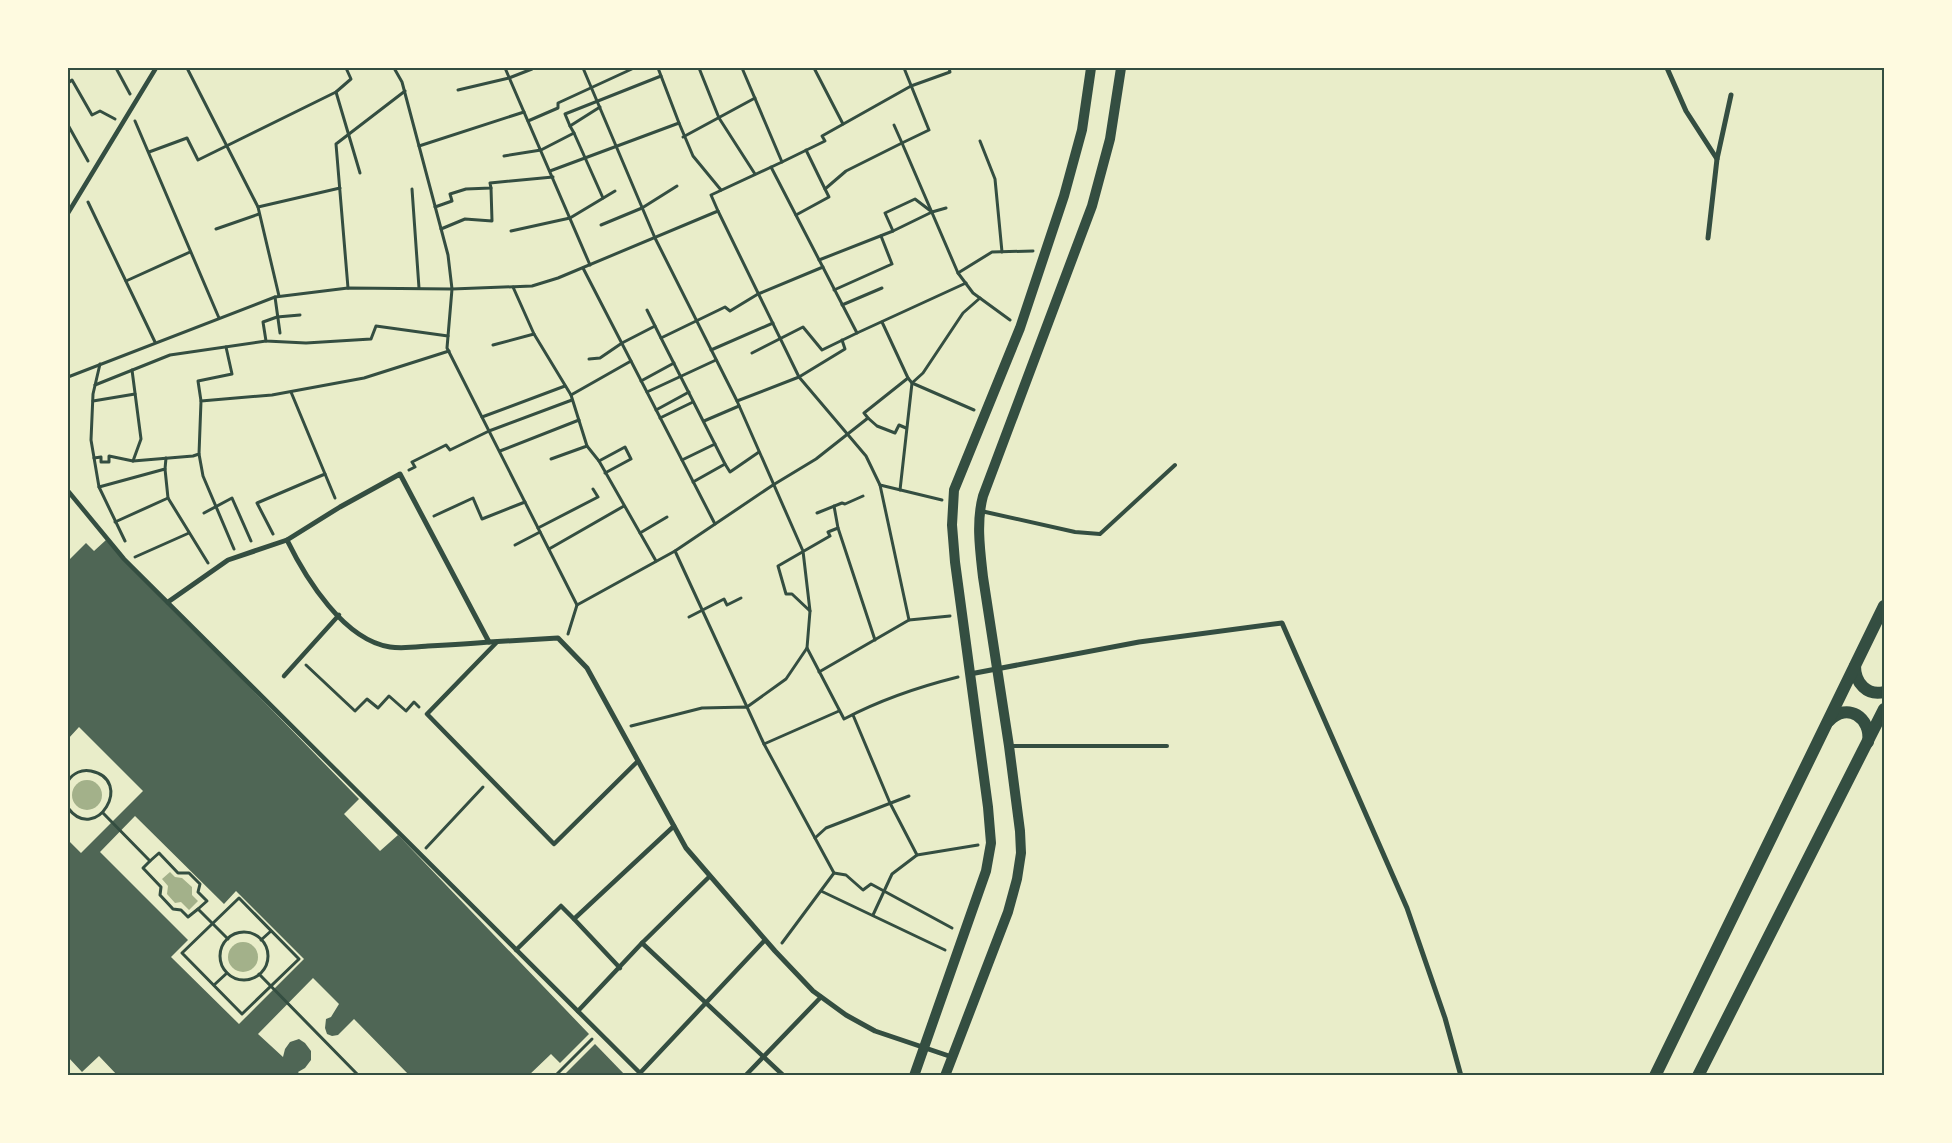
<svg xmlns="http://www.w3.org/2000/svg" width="1952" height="1143" font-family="'Work Sans',sans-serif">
<rect width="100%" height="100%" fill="#e9edc9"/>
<g fill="#a3b18a">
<circle cx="87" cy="795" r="15"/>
<polygon points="170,872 175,877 182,878 192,887 192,895 198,901 189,910 181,902 175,903 167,894 168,886 162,879"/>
<circle cx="243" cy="957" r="15"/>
</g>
<g fill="#4f6655" fill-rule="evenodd">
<path d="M106 540 359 799 344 814 380 851 398 835 589 1034 560 1063 551 1054 528 1076H410L354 1019 338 1035 332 1036 327 1034 325 1028 326 1019 331 1017 339 1004 313 978 258 1034 283 1057 285 1049 290 1042 299 1039 305 1043 311 1051V1060L305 1068 298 1072 301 1076H118L99 1056 82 1072 68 1057V840L81 853 143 791 79 727 68 739V561L86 543 94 551ZM135 816 224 904 236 891 304 959 239 1024 171 957 188 940 100 852Z"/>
<polygon points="595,1044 626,1076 563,1076"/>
</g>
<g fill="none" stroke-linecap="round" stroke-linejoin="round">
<g stroke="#344e41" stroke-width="3">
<polyline points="116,68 130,94"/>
<polyline points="187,68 258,207 279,296"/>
<polyline points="346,68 351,79 336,92 360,173"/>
<polyline points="505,68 590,265"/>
<polyline points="583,68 655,238 737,401 799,377 718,211"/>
<polyline points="658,68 679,123"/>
<polyline points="699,68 719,118 755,174"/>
<polyline points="814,68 843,124"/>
<polyline points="904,68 929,130 902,143 958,273 973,293 1010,320"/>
<polyline points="68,83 72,80 92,115 100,111 115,119"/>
<polyline points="458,90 509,78 532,69"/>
<polyline points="135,121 219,318"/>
<polyline points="528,121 558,108 558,103 634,68"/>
<polyline points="68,125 88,161"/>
<polyline points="570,126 565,114 661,76"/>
<polyline points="574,133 603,198"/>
<polyline points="683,137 755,98"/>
<polyline points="980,141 995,179 1002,252"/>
<polyline points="419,146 524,112"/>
<polyline points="806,150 825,189 846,171 902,143 894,125"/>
<polyline points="149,152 187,138 198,160 336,92"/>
<polyline points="504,156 541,150 574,133 570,126 600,107"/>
<polyline points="782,162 825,141 822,136 911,86 950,72 949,68"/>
<polyline points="771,167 857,333 966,283"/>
<polyline points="550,171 679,123 693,156 721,190"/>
<polyline points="412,189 419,288"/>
<polyline points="88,202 155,342"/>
<polyline points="258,207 340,188"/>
<polyline points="435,207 452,201 450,194 466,189 491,188 490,183 553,177"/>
<polyline points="796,215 829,197 825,189"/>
<polyline points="601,225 642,208 677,186"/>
<polyline points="216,229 259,214"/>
<polyline points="441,229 465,219 492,221 491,188"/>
<polyline points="511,231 570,218 615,191"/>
<polyline points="893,231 932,212"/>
<polyline points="819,260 893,231 885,213 915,199 932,212 946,208"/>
<polyline points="583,268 715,524"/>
<polyline points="958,273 992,252 1033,251"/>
<polyline points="126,281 190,252"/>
<polyline points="348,288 336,144 405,91"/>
<polyline points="834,290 892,264 881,236"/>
<polyline points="275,297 280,333"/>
<polyline points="842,305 882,288"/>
<polyline points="647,310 661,338 725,307 730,311 758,294 823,267"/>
<polyline points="300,315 277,317 263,322 266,341 306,343 371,339 376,326 448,336"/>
<polyline points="882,322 908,378"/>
<polyline points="534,334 571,395 587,446 551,459"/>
<polyline points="661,338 725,464"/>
<polyline points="842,340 845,349 799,377 866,456 880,485 942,500"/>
<polyline points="493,345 534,334 513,287"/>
<polyline points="711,350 773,323"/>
<polyline points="752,353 803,327 822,350 857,333"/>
<polyline points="589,359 600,358 622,343 655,326"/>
<polyline points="100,364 93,394 91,440 99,487 165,469 166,458"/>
<polyline points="132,370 141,439 133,461"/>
<polyline points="68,377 275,297 348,288 452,289 448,255 402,82 394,68"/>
<polyline points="641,381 674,363"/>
<polyline points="95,385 170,355 266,341"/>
<polyline points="291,392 335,498"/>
<polyline points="647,392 716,360"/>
<polyline points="571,395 631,361"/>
<polyline points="93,401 135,394"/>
<polyline points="201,401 198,381 232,374 226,347"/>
<polyline points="737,401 803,551 810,611 792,594 786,594 778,566 830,536 828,532 838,528 834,506"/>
<polyline points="656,410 689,392"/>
<polyline points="482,417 565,386"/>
<polyline points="660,418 693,402"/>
<polyline points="868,418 877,426 895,433 899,425 906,428"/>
<polyline points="704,421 739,406"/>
<polyline points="587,446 599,461"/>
<polyline points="500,451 579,420"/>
<polyline points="199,454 203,476 234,549"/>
<polyline points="94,458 101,457 101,462 109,462 109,456 133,461 193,456 199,454 201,401 272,395 364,378 449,351"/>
<polyline points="682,460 715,444"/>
<polyline points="409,470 415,467 412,462 446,445 450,450 489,431 572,400"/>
<polyline points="605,473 631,459 625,447 599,461 656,561"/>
<polyline points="693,482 725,464 730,472 759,452"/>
<polyline points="99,487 125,541"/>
<polyline points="900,490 912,383 923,373 963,313 980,298"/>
<polyline points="168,498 208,563"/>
<polyline points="204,513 232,498 251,541"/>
<polyline points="817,513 842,503 845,504 863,496"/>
<polyline points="434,516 473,498 482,519 525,502"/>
<polyline points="115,522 168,498 165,469"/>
<polyline points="538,528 598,497 593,489"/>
<polyline points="838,528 875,640"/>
<polyline points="640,533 667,517"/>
<polyline points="273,534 257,503 325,474"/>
<polyline points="515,545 540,532"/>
<polyline points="549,549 624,506"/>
<polyline points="135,557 189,533"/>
<polyline points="577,605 447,348 452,289 532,286 558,278 718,211 711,195 782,162 742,68"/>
<polyline points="810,611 807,648 786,679 747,707 675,551 773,485 816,459 868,418 864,413 908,378 912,383 974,410"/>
<polyline points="689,617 724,599 727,605 741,598"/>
<polyline points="909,620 950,616"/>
<polyline points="568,634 577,605 675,551"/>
<path d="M807 648 844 719C880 700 918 687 958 677"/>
<polyline points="306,665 355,711 367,699 378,708 389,696 406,711 414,702 419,707"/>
<polyline points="819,672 909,620 880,485"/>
<polyline points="853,715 890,803 917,855"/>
<polyline points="631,726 702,708 747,707 764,744 839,711"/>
<polyline points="764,744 834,873 782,943"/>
<path d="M68 781C73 773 82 769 91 771 135 780 96 845 68 808"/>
<polyline points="103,813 150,861 143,868 161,887 160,895 173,909 181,910 188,917 198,909 228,939"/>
<polyline points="815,838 826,828 909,796"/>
<polyline points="426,848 483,787"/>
<polyline points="150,861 159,853 178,873 189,873 200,884 198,892 207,901 198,909"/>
<polyline points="834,873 846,875 863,890 871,884 952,928"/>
<polyline points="821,891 945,950"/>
<polygon points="239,898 299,959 242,1014 182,953"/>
<polyline points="873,915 892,874 917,855 978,845"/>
<circle cx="244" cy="956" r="24"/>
<polyline points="261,940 271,931"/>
<polyline points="259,974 359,1076"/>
<polyline points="214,985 227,973"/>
<polyline points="555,1076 592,1039"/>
</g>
<g stroke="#344e41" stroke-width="4">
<polyline points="981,511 1075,532 1100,534 1175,465"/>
<polyline points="1009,746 1167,746"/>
</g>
<g stroke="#344e41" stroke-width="4.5">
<polyline points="68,213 156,68"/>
<polyline points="68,491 124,559 643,1076"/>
<polyline points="497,642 427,714 554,844 638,761"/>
<polyline points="284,676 339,615"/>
<polyline points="710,876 642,943 784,1076"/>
<polyline points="516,950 561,906 574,919"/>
<polyline points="620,968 574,919 674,826"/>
<polyline points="578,1011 642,943"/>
<polyline points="640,1073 765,940"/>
<polyline points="745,1076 821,997"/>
</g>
<g stroke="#344e41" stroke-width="5">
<polyline points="1667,68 1686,111 1717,159 1708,238"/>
<polyline points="1717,159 1731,95"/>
<path d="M287 540C306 579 344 640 390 647 402 649 416 647 428 646 449 645 469 644 489 642"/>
<polyline points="168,602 228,560 287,540 340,507 400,474 489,642 558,638 587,668 686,848 775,951 813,991 846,1015 875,1031 952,1057"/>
<polyline points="970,674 1139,642 1282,623 1407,908 1445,1018 1461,1076"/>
</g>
<g stroke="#344e41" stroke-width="10">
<polyline points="914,1076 986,871 991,843 988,807 955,562 952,525 954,490 1020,328 1064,196 1082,130 1091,68"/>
<path d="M945 1076 1008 912 1017 879 1021 853 1020 831 1009 746 983 577C980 550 976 522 983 496L1092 206 1110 139 1121 68"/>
</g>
<g stroke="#344e41" stroke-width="12">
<path d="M1855 666C1855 683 1867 696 1884 692"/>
<path d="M1829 721C1847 701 1872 718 1868 742"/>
<polyline points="1655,1076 1884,606"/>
<polyline points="1698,1076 1884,709"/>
</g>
</g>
<rect width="1952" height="1143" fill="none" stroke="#fefae0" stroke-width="138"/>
<rect x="69" y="69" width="1814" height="1005" fill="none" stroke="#344e41" stroke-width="2"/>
</svg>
